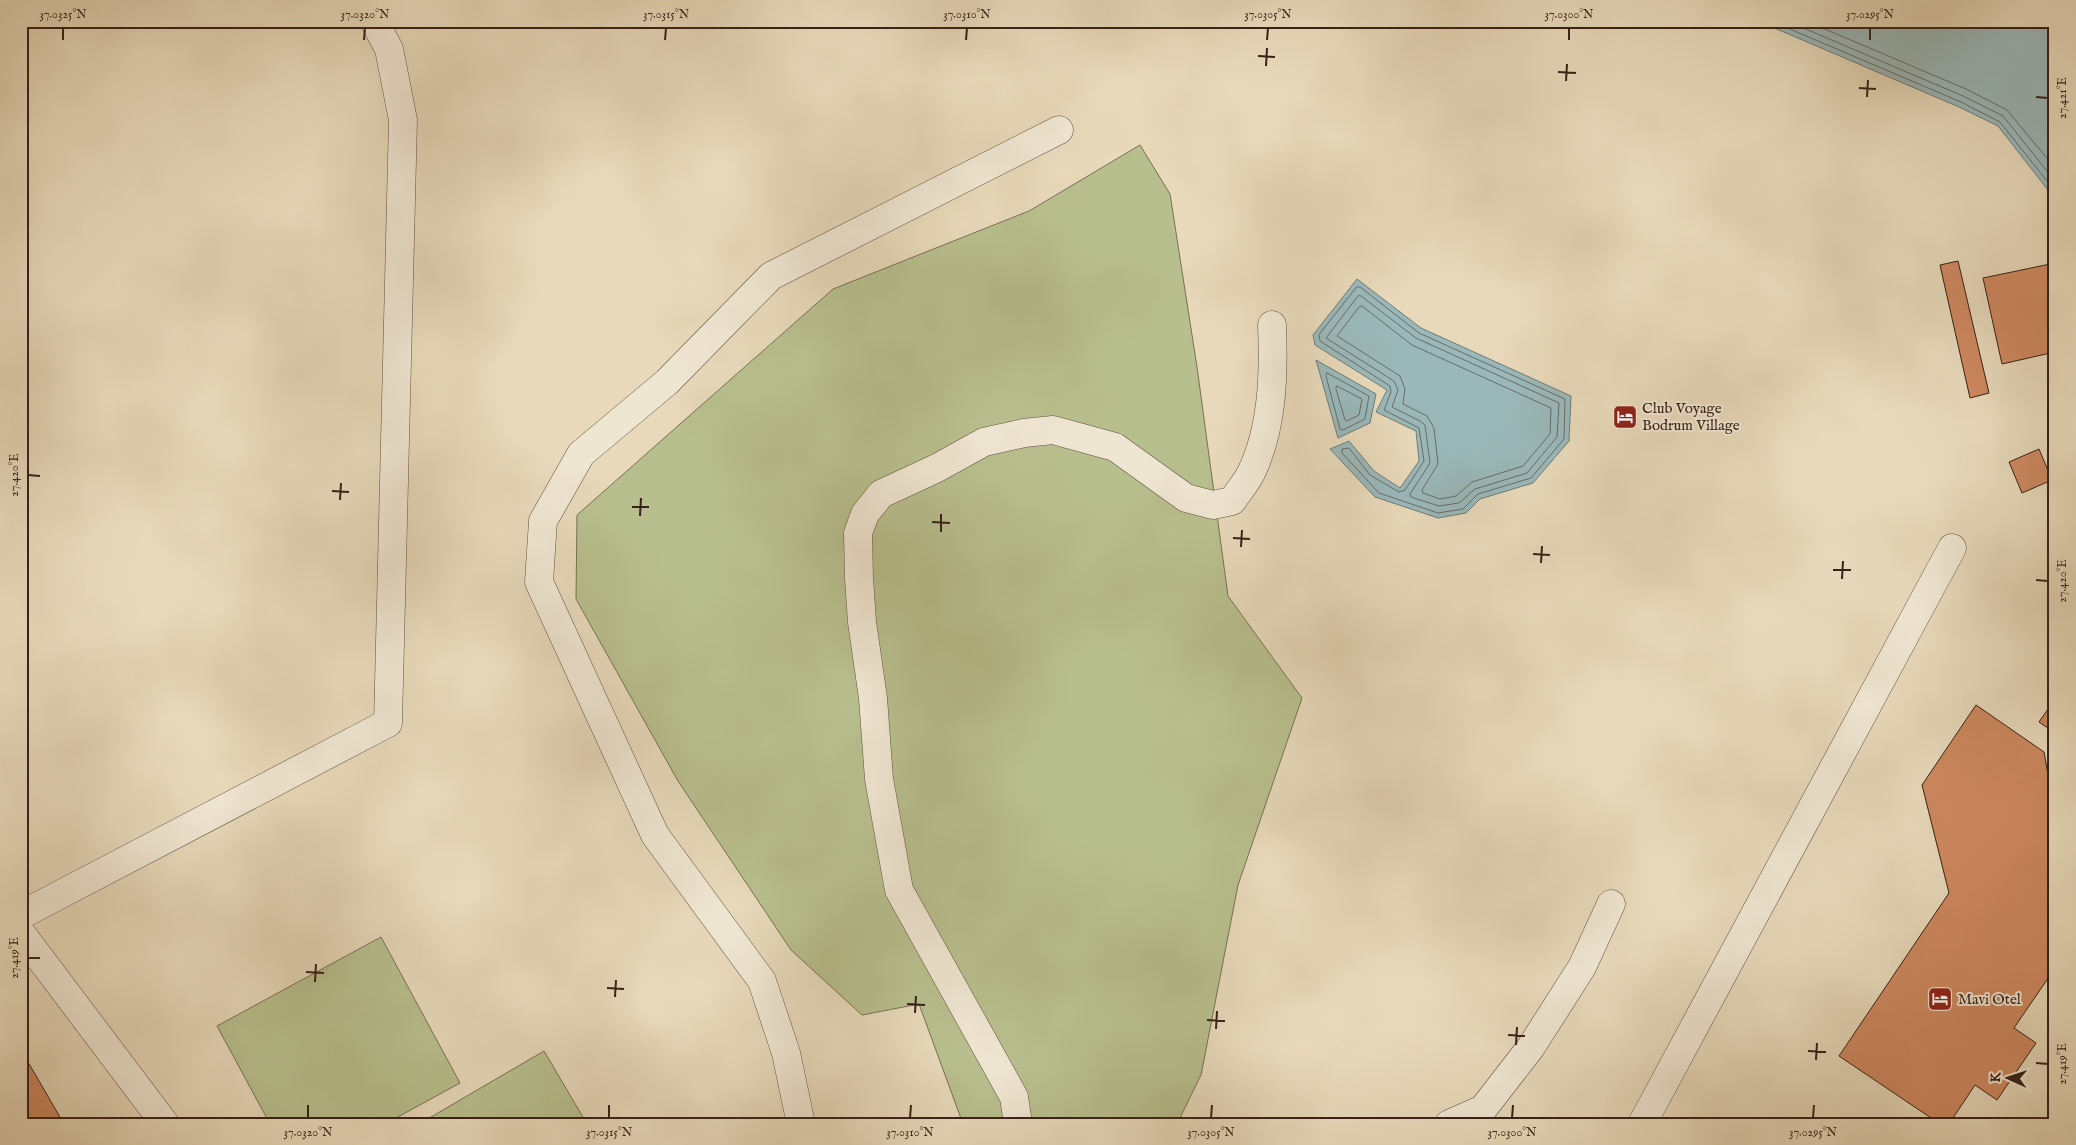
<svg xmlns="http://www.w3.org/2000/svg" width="2076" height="1145" font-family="'IM FELL English',serif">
<rect width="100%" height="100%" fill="#e7d9ba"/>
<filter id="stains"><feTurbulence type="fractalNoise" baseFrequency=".004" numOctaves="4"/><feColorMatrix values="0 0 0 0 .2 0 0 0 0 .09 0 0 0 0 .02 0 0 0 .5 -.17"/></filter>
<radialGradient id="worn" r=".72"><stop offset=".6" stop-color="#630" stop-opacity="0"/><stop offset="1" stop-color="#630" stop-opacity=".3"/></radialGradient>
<g fill="#b8bf8e" stroke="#787052">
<polygon points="1140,145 1170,194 1197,367 1228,596 1302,698 1238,885 1201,1075 1177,1124 963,1124 919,1004 862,1015 791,950 678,781 576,599 577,515 833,289 1029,211"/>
<polygon points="381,937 460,1083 385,1124 270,1124 217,1026"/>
<polygon points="544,1051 587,1124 419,1124"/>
</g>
<g fill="#9ab8b9" stroke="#727b78">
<polygon points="1758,21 2055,21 2055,199 1998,126 1959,107"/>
<polygon points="1357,279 1421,328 1571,396 1569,441 1533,483 1480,499 1466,513 1438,518 1375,497 1330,449 1349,441 1374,471 1400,488 1419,461 1416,431 1376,412 1387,390 1315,345 1313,335"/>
<polygon points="1316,360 1376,394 1370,423 1338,438"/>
</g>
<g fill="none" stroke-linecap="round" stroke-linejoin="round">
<g stroke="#686c68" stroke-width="1">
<polyline points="1771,21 1961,102 2000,122 2055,191"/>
<polyline points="1787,21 1963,96 2003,116 2055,181"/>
<polyline points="1806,21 1966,89 2007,110 2055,168"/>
<polygon points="1357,287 1360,287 1419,333 1565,399 1564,439 1531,478 1478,494 1463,509 1438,513 1379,493 1342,453 1342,449 1349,448 1370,475 1399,492 1405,490 1424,461 1419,428 1384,410 1391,392 1390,386 1320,341 1319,335"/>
<polygon points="1361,296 1416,338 1559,403 1557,437 1527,473 1475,489 1459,503 1439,506 1411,497 1410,494 1430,463 1425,425 1420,421 1392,407 1398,390 1394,381 1326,338 1358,296"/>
<polygon points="1362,306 1412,345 1551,408 1550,434 1523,466 1472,482 1456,496 1440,499 1423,493 1422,490 1438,464 1434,428 1427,416 1403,404 1405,389 1400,376 1337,336 1359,307"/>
<polygon points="1327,373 1369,396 1365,419 1343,430 1340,429 1326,376"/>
<polygon points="1337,386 1362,399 1359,415 1347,421 1345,420 1336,389"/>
</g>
</g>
<g fill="#ce8960" stroke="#372017">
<polygon points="1958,261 1989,393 1970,398 1940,265"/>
<polygon points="2055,263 2055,352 2002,364 1983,278"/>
<polygon points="2039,449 2052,480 2022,493 2009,462"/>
<polygon points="2055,699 2055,733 2039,722"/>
<polygon points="1976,705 2044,752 2055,814 2055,968 2014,1028 2036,1043 1997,1100 1975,1085 1949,1124 1940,1124 1839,1056 1949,893 1922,785"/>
<polygon points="21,1050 64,1124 21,1124"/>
</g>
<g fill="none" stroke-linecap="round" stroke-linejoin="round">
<defs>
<g id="minor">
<polyline points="21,915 388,723 403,120 389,49 374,21"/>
<polyline points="21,933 165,1124"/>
<polyline points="801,1124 786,1053 762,981 655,835 539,582 543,521 581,454 667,382 771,276 1059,130"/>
<path d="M1018 1124 1014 1097 899 890 879 779 873 698 862 622 859 578 858 533 865 514 881 494 937 468 984 442 1024 433 1053 430 1115 447 1186 498 1213 505 1232 501C1238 492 1246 483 1251 473 1273 428 1274 373 1272 325"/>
<polyline points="1449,1124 1483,1109 1531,1047 1582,967 1611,904"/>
<polyline points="1642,1124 1952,548"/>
</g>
</defs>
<use href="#minor" stroke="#634e40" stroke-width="29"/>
<use href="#minor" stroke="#efe6d2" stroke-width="28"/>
</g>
<path fill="none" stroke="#372017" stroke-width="2" d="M63 40V28M364 40 365 28M665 40 666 28M966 40 967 28M1267 40 1268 28M1569 40V28M1870 40V28M1258 56 1275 57M1266 66 1267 48M1558 72 1576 73M1566 81 1567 64M1859 88 1876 89M1867 97 1868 80M2036 97 2048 98M28 475 40 476M332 491 349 492M340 500 341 483M632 507H649M640 516 641 498M932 522 950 523M941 532V514M1233 538 1250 539M1241 547 1242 530M1533 554 1550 555M1541 563 1542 546M1833 570H1851M1842 579 1843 561M2036 580 2048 581M28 958H40M306 972 324 973M315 982 316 964M607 988 624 989M615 997 616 980M907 1004 925 1005M915 1013 916 996M1207 1020 1225 1021M1216 1029 1217 1011M1508 1035 1525 1036M1516 1045 1517 1027M1808 1051 1826 1052M1816 1060 1817 1043M2036 1063 2048 1064M308 1118V1105M609 1118V1105M910 1118 911 1105M1211 1118 1212 1105M1512 1118 1513 1105M1813 1118 1814 1105"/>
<defs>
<symbol id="hotel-square" viewBox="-11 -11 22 22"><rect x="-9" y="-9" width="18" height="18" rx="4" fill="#8f2418" stroke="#efe6d2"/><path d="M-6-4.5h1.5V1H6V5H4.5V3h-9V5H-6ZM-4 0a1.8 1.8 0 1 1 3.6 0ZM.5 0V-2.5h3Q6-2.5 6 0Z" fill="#fff"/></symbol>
</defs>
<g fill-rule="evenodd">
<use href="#hotel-square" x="1611" y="403" width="28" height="28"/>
<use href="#hotel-square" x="1926" y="985" width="28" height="28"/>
</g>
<g text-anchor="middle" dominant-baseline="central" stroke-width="4" stroke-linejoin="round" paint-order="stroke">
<g font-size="15" fill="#372017" stroke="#efe6d2" text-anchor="start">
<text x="1642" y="408">Club Voyage<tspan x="1642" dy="17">Bodrum Village</tspan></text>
<text x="1958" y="999">Mavi Otel</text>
</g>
</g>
<rect width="2076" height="1145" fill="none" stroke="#e7d9ba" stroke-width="55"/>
<g transform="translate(2008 1078) rotate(273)" stroke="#efe6d2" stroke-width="4" paint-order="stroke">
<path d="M0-4L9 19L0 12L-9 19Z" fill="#372017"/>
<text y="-8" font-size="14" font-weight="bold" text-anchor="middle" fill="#372017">K</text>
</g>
<rect x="28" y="28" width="2020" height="1090" fill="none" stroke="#372017" stroke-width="2"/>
<g font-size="12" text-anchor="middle" fill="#372017">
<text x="63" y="18">37.0325°N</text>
<text x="365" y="18">37.0320°N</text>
<text x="666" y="18">37.0315°N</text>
<text x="967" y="18">37.0310°N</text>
<text x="1268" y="18">37.0305°N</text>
<text x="1569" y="18">37.0300°N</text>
<text x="1870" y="18">37.0295°N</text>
<text transform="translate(2062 98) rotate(-90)" y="4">27.421°E</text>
<text transform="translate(14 475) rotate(-90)" y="4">27.420°E</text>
<text transform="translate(2062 581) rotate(-90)" y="4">27.420°E</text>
<text transform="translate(14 958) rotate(-90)" y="4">27.419°E</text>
<text transform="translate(2062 1064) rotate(-90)" y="4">27.419°E</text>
<text x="308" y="1136">37.0320°N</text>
<text x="609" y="1136">37.0315°N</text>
<text x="910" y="1136">37.0310°N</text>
<text x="1211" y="1136">37.0305°N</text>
<text x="1512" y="1136">37.0300°N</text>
<text x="1813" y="1136">37.0295°N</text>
</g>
<rect width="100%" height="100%" filter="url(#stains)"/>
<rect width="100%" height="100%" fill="url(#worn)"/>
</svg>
